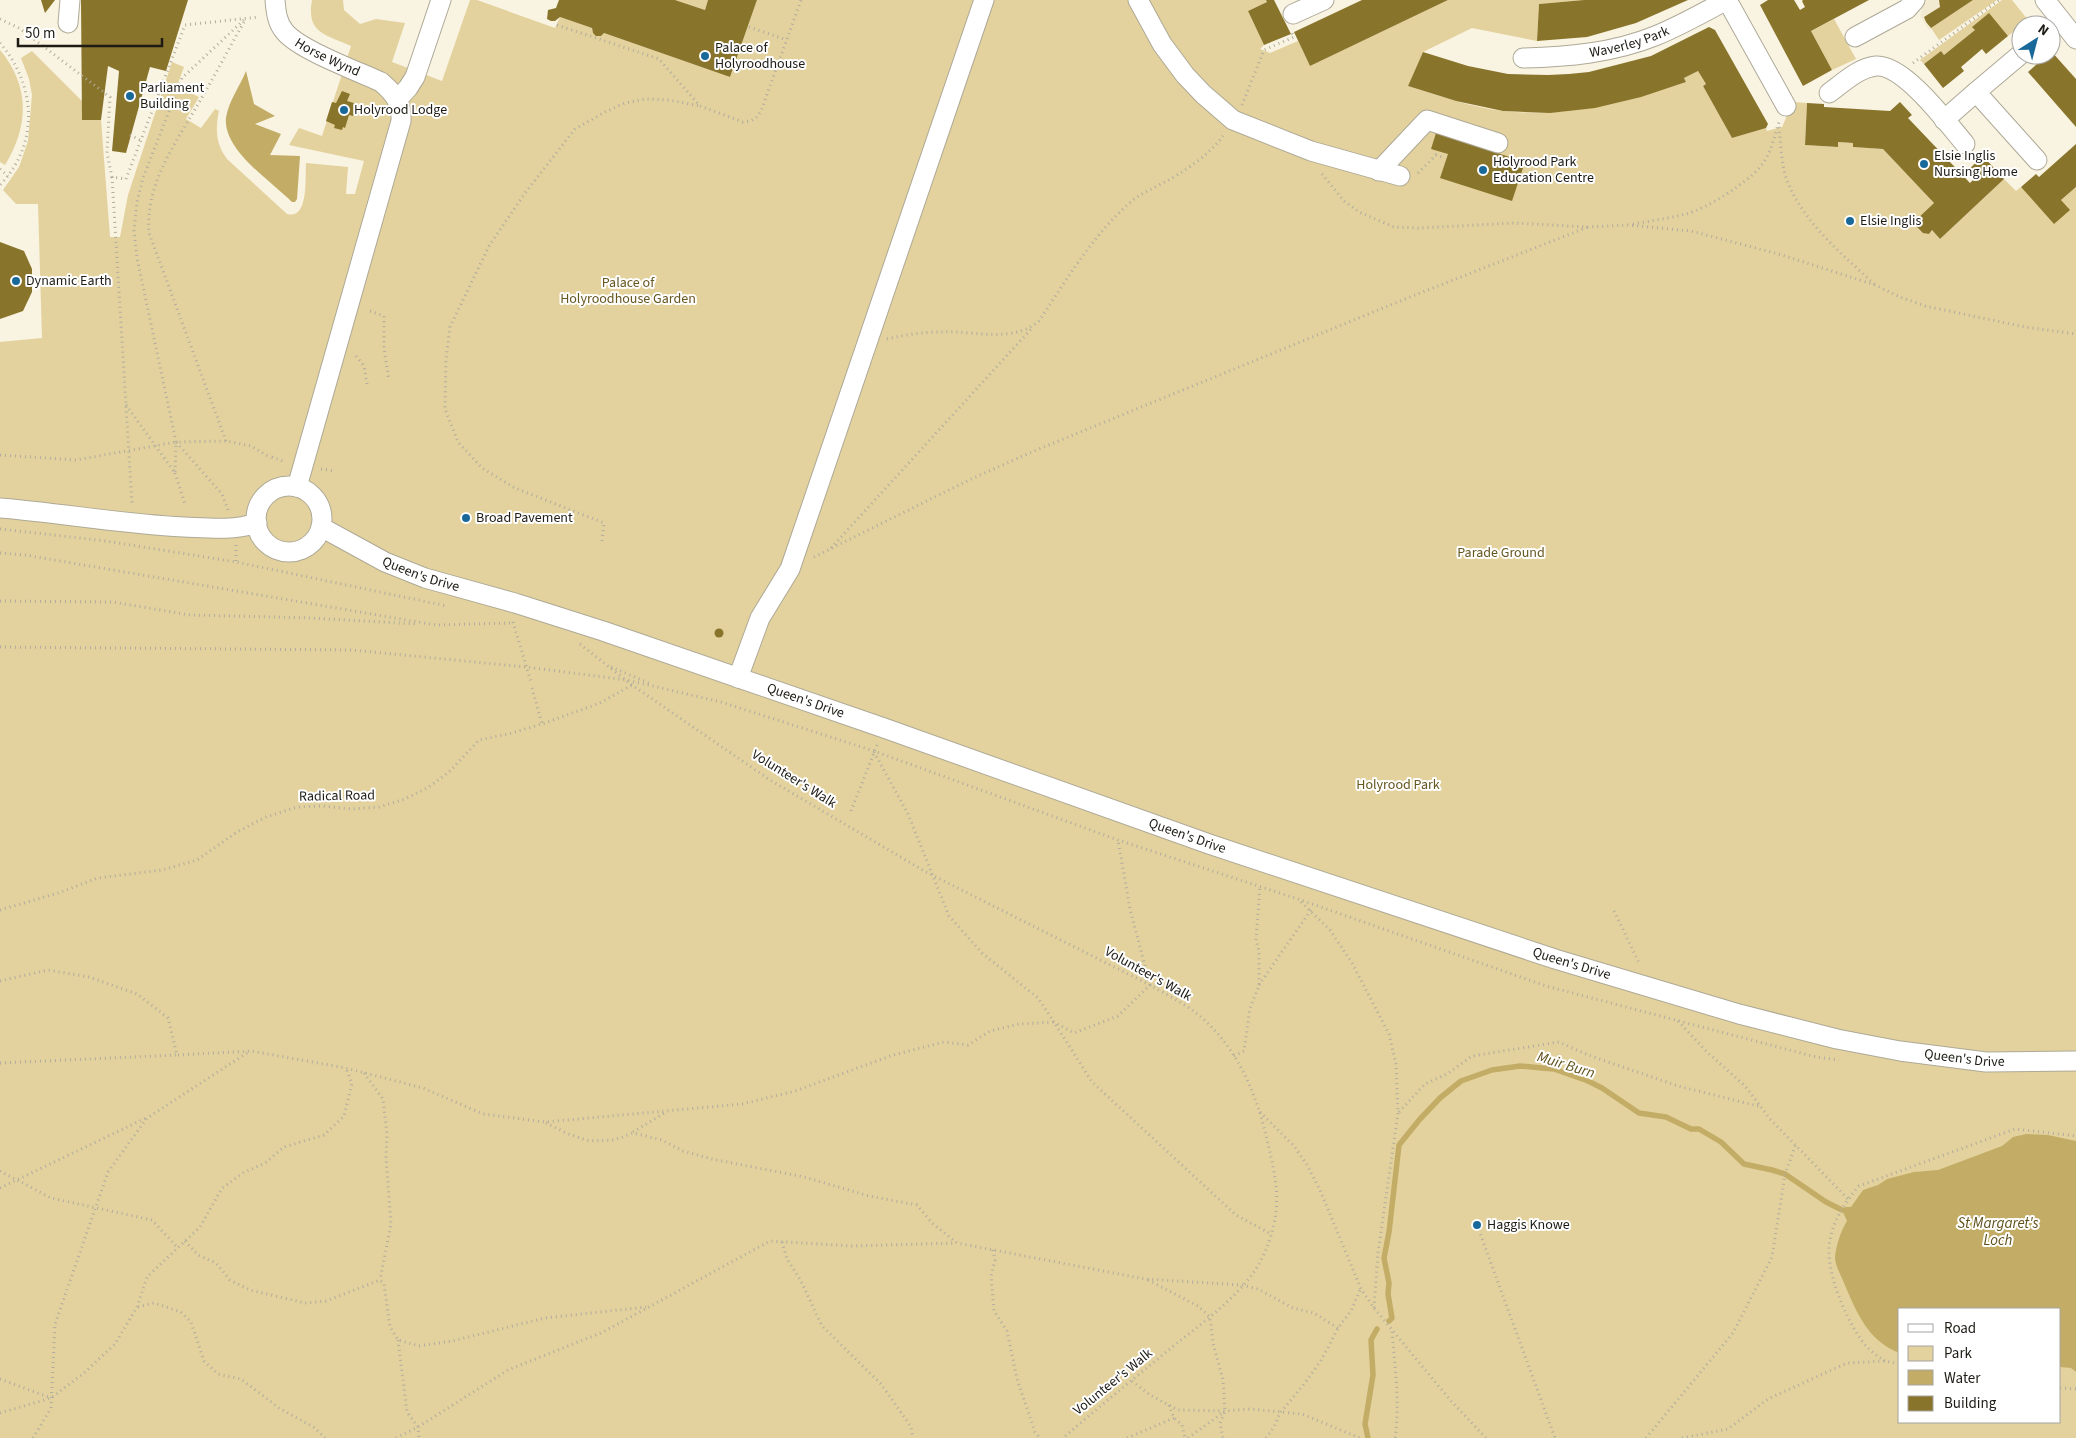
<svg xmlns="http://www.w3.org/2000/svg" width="2076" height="1438" font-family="'Source Sans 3',sans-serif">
<rect width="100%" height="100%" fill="#f9f3e1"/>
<polygon fill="#f3ebd1" points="1924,0 1973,0 1929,30 1920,16"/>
<g fill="#e3d29d" fill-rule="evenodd">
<path d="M312 0H343L344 10 360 24 376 19 405 23 392 62 442 81 470 0H477L555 28 560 17 592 28 593 33 601 36 604 33 730 77 757 0H1266L1267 2 1248 11 1264 45 1260 49 1270 53 1298 41 1310 66 1448 0H1584L1539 4 1537 41 1472 28 1423 52 1408 86C1439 96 1471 107 1503 111 1566 118 1627 101 1686 82L1684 78 1698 71 1706 84 1703 86 1732 138 1766 128 1767 131 1782 127 1793 102 1807 103 1805 145 1838 147V142L1853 143V147L1883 149 1934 203 1915 221C1917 229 1921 232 1929 234L1932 230 1940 239 2004 179 2016 191 2021 187 2054 223 2069 210 2061 200 2076 187V1438H0V342L42 338 38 204H16L3 190 19 167 28 141 32 95 29 79 21 58 32 51 101 120 110 237H120L128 195 172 62 184 67 177 86 199 97 186 119 201 128 215 109 219 111C215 130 216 144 227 159L287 214C309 220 305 178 306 163L348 167 346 194H355L364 161 289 145 299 128 322 136 351 46C326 34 306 34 312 0ZM1900 1309H2060V1422H1900Z"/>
<polygon points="675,0 708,0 705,10"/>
<polygon points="1973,0 1997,0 1939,40 1931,28"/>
<polygon points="2002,0 2012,0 2028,20 2008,36 1989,14 1973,26 1975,30 1944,55 1941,51 1924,64 1920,60"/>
<polygon points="1834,19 1856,59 1832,70 1811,31"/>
<path d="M0 50C30 86 29 126 5 165L0 162Z"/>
</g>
<g fill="#c3ad66">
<path d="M246 71 254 104 275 116 255 124 281 134 270 155 300 156 297 199 295 202H292C271 181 223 150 226 118 228 102 240 86 246 71Z"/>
<path d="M2026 1134 2048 1135 2076 1141V1372L2071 1368 2060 1367V1309H1900V1353C1868 1342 1856 1311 1844 1283 1841 1275 1835 1266 1835 1257 1836 1246 1841 1230 1847 1221L1842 1210 1845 1207H1851L1863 1190 1878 1185 1887 1179 1914 1172 1938 1170 2002 1146 2013 1137Z"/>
</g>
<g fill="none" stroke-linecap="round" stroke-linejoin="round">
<g stroke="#c3ad66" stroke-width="5.5">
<polyline points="1389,1321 1392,1318 1388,1294 1389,1283 1384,1258 1389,1232 1399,1145 1420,1119 1440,1098 1461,1081 1492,1070 1520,1066 1542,1068 1554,1069 1588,1081 1602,1088 1639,1113 1666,1117 1691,1129 1699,1129 1721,1142 1744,1164 1772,1170 1785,1174 1826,1202 1842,1210"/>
<polyline points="1368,1438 1365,1424 1373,1375 1371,1340 1377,1329"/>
</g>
</g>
<g fill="#89742b">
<polygon points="41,0 55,0 45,13"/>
<polygon points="81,0 188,0 166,71 150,67 126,153 112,151 119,71 108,66 101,120 82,120"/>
<polygon points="559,0 675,0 705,10 708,0 757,0 730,77 604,33 601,36 596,36 593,33 592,28 560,17 555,21 551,21 547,19 548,10 556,8"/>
<polygon points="1266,0 1274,0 1291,34 1264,45 1248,11 1267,2"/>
<polygon points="1362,0 1448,0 1310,66 1294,32"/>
<polygon points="1584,0 1688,0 1636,23 1587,37 1537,41 1539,4"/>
<polygon points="1768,0 1794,0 1800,10 1805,7 1802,1 1803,0 1869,0 1811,31 1832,70 1803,86 1760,5"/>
<polygon points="1939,0 1973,0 1931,28 1926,22 1924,17 1940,7"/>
<polygon points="1989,13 2008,36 1986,54 1982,49 1961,67 1964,71 1943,88 1924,64 1941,51 1944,55 1975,30 1972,27"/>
<polygon points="1709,27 1715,30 1768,124 1766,128 1732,138 1703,86 1706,84 1698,71 1684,78 1686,82 1641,97 1595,108 1550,113 1503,111 1456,101 1408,86 1423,52 1468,66 1508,74 1548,75 1569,74 1589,72 1651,56"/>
<polygon points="2051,51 2076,79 2076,127 2028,72 2047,55 2051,55"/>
<polygon points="342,91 350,94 347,101 357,104 357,106 360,107 358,114 355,113 353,116 349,115 345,128 343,127 342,130 334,128 335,125 326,121 332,102 336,103"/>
<polygon points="1900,102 1912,115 1908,118 1970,183 1974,179 1967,171 1983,156 2004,179 1940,239 1932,230 1929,234 1923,233 1917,227 1915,221 1934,203 1883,149 1853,147 1853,143 1838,142 1838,147 1805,145 1807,103 1824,104 1824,107 1890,111"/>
<polygon points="1436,133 1525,162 1512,201 1440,178 1448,154 1431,149"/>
<polygon points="2076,144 2076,187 2061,200 2070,210 2054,224 2021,187 2036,174 2039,177"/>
<polygon points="0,242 24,251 32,269 32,292 23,311 0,319"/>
<circle cx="719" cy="633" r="4.5"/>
</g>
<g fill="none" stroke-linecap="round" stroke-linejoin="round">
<defs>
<g id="minor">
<path id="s1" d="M275 0C276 12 277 23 285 32 300 50 357 71 381 82 394 93 402 103 401 121L297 487"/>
<polyline points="1138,0 1162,44 1185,75 1203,94 1233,120 1311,151 1400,176"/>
<polyline points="1727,0 1786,106"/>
<polyline points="2045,0 2076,39"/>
<polyline points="1293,14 1324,0"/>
<polyline points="68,23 70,0"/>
<polyline points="1855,37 1907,9 1915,0"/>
<polyline points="2021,54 1976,92 2037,160"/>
<path id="s2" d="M1523 58C1567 57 1613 53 1655 36 1680 26 1704 12 1727 0"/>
<path d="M1829 93C1843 83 1858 68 1876 66 1904 64 1948 124 1965 144"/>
<polyline points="397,100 408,88 415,77 441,0"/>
<polyline points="1944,120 1976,92"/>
<polyline points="1379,171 1427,120 1498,143"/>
<circle cx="289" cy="519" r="33"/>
<path d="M0 508C61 513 122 524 184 527 208 528 233 531 257 523"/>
<path id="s3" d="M321 527 385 562 425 578 515 603 603 631 884 728 1209 844 1555 959 1739 1014 1837 1039 1900 1051 1986 1062 2076 1061"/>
<polyline points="738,678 760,618 790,569 984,0"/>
</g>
</defs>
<use href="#minor" stroke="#aea997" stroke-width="21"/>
<g stroke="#b1ac9e" stroke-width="3" stroke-dasharray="1 4" stroke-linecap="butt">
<polyline points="0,19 19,28 110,97 107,153 112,177 126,179 185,25 259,17"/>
<polyline points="557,25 659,59 700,106 743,122 751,121 757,117 761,111 801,0"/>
<polyline points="749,27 787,40"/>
<path d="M0 43C36 85 40 143 0 185"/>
<polyline points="1913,63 1999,0"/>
<polyline points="1242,105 1264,50 1294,37 1291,31"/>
<path d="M1779 127C1781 145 1781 166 1788 183 1805 224 1843 255 1874 284"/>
<polyline points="130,135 140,140"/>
<polyline points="0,169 8,176"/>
<polyline points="1418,173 1436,155 1445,158"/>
<polyline points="1322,174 1344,201 1359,212 1394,227 1418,228 1514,223 1588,227 1628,225 1691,231 1782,255 1875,285 1900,297 1925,306 2025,327 2076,334"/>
<polyline points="112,177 132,504"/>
<path d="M1633 224C1651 221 1669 218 1686 214 1706 209 1747 183 1760 167 1771 154 1774 138 1779 122"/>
<polyline points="370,311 384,316 384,349 389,380"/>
<path d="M887 339C904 335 923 332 941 332 973 330 1012 344 1039 321 1067 279 1094 233 1133 200 1142 193 1152 189 1163 183 1184 172 1209 155 1223 136"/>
<polyline points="356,356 364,366 367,384"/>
<polyline points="126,405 175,473 176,442 137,258 134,231 137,202 143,178 182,78 246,18"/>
<path d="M226 441 149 233C145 186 174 145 197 106 213 79 228 50 244 22"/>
<polyline points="0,455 76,460 176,442"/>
<polyline points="272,457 285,462"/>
<polyline points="321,469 335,471"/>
<polyline points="175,473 185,504"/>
<polyline points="228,510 222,494 176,442 226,441 251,446 271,458"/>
<polyline points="0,529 106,541 236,562 447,606"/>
<polyline points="602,541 604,523 515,488 482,468 458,442 445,409 446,359 450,327 489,246 525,193 575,129 605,112 625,103 645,99 669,100 700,106"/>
<polyline points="236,545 236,562"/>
<polyline points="831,548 1033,327"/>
<polyline points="0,553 25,555 436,625 510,623"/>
<polyline points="814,557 969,480 1034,451 1410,297 1588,227"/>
<polyline points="0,601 113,602 190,615 311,618 417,624"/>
<polyline points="513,622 531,682"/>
<path d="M580 644 632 685 770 780 926 872 1150 985C1167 995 1186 1004 1201 1017 1235 1046 1254 1088 1265 1131 1271 1157 1279 1185 1276 1212 1274 1230 1267 1250 1258 1266 1238 1297 1205 1321 1176 1344 1138 1375 1100 1406 1063 1438"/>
<polyline points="0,647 352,650 526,667 627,680 721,702 874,751 1118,840 1298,899 1546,986 1816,1057 1839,1060"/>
<polyline points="611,667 649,683"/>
<polyline points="532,688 542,724"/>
<polyline points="874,752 908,814 949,916 982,953 1038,998 1054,1022 1074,1033 1118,1016 1150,985 1130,909 1118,840"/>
<polyline points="851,811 877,745"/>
<polyline points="1301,902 1330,930 1352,963 1389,1034 1396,1064 1398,1113 1378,1253 1374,1308"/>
<polyline points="0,910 58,893 98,878 162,870 197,860 237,832 266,817 297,807 323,806 351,809 379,807 405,799 429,787 449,772 479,740 508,734 542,724 600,703 632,685"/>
<polyline points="1614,911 1640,965"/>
<polyline points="0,981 48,970 89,977 137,994 168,1018 177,1055 251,1051 346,1068 423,1088 483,1114 545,1122 742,1104 795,1091 893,1055 944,1042 968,1045 990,1031 1019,1024 1054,1022 1092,1082 1236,1215 1271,1234"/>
<polyline points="1259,985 1311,910"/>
<polyline points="1678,1021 1708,1053 1745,1086 1770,1119 1848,1199"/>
<polyline points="1234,1056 1244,1051 1250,1008 1259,986 1259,951 1256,940 1260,886"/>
<polyline points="0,1063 177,1055"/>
<polyline points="364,1073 383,1099 387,1134 386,1157 391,1224 380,1280"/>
<polyline points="1260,1112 1294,1146 1307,1165 1320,1190 1361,1289 1374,1308 1451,1401 1486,1438"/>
<polyline points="1399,1112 1425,1084 1447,1074 1472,1056 1559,1042 1588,1055 1678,1086 1762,1107"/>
<polyline points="546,1123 566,1133 589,1141 614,1140 633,1133 662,1140 683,1151 712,1159 804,1177 869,1196 917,1205 932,1223 957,1243 1145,1279 1242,1285 1258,1289 1293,1308 1314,1313 1338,1328"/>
<polyline points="633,1132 666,1112"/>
<polyline points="0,1171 51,1198 152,1220 177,1247"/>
<polyline points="0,1188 146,1118"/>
<polyline points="1477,1225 1555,1438"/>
<polyline points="185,1241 198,1255 216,1263 230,1280 250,1290 305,1303 326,1301 380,1280 384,1284 390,1327 398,1340 419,1346 452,1341 545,1318 646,1307"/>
<polyline points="782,1242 787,1259 801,1281 822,1326 881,1384 911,1427 913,1438"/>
<polyline points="993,1250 995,1260 991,1276 994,1311 1007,1331 1017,1379 1035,1432 1040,1438"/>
<polyline points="1148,1280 1198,1306 1210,1317 1213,1343 1223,1380 1225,1411 1220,1423 1223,1438"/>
<polyline points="138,1307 154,1303 181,1312 191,1322 204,1361 218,1374 241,1379 279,1408 315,1428 325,1438"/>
<path d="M1392 1332C1395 1367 1400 1403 1395 1438"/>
<polyline points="398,1340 407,1412 418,1427 419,1438"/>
<path d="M1885 1361C1876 1355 1866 1348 1860 1338 1844 1315 1824 1267 1830 1240 1834 1219 1845 1202 1859 1186L2015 1129 2076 1136"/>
<polyline points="0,1379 51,1398"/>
<polyline points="1132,1381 1150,1395 1178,1410 1225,1411 1250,1409 1302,1414 1360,1438"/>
<polyline points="2060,1388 2076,1389"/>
<polyline points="1169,1405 1174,1418 1182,1425 1185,1438"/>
<polyline points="0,1413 51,1398 84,1373 115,1344 137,1307 147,1277 200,1227 222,1188 243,1173 265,1163 284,1147 324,1135 344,1116 352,1083 346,1068"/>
<polyline points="33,1438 51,1408 55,1324 108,1172 147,1118 250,1051"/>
<polyline points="396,1438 418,1427 508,1370 603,1332 770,1241 852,1246 956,1243"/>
<polyline points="1127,1438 1174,1418"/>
<polyline points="1188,1438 1224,1412"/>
<polyline points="1266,1438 1274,1427 1280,1413 1305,1383 1322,1359 1338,1328 1351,1311 1360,1290"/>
<polyline points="1646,1438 1733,1333 1772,1257 1785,1174 1796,1144"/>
<polyline points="1682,1438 1728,1429 1768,1399 1847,1363 1885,1361 1900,1364"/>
</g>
<use href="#minor" stroke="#fff" stroke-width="19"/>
</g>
<g fill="#19689a" stroke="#fff" stroke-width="2">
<circle cx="705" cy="56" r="5"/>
<circle cx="130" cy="96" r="5"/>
<circle cx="344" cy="110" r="5"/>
<circle cx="1924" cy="164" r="5"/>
<circle cx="1483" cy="170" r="5"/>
<circle cx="1850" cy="221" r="5"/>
<circle cx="16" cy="281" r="5"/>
<circle cx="466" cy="518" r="5"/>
<circle cx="1477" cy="1225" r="5"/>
</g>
<g text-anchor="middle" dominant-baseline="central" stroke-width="4" stroke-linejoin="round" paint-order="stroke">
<g font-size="14" fill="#1d1b14" stroke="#fff">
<text stroke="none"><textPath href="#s2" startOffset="108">Waverley Park</textPath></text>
<text stroke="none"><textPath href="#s1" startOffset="84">Horse Wynd</textPath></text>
<text stroke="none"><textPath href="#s3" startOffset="111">Queen's Drive</textPath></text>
<text stroke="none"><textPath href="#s3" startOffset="516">Queen's Drive</textPath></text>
<text transform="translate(794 779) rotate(32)">Volunteer's Walk</text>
<text transform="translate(337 796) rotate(-1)">Radical Road</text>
<text stroke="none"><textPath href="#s3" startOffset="921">Queen's Drive</textPath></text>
<text stroke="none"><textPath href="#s3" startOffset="1326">Queen's Drive</textPath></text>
<text transform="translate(1148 974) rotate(29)">Volunteer's Walk</text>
<text stroke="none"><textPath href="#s3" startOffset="1731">Queen's Drive</textPath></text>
<text transform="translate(1113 1382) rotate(-39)">Volunteer's Walk</text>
</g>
<g font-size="14" fill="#1d1b14" stroke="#fff" text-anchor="start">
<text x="715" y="48">Palace of<tspan x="715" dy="16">Holyroodhouse</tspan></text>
<text x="140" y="88">Parliament<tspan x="140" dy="16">Building</tspan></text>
<text x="354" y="110">Holyrood Lodge</text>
<text x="1934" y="156">Elsie Inglis<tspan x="1934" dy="16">Nursing Home</tspan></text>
<text x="1493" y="162">Holyrood Park<tspan x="1493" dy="16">Education Centre</tspan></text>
<text x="1860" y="221">Elsie Inglis</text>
<text x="26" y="281">Dynamic Earth</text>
<text x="476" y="518">Broad Pavement</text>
<text x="1487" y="1225">Haggis Knowe</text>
</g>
<g font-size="14" fill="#665620" stroke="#fff">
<text x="628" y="283">Palace of<tspan x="628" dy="16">Holyroodhouse Garden</tspan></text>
<text x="1501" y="553">Parade Ground</text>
<text x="1398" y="785">Holyrood Park</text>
</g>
<g font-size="15" font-style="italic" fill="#5f4f19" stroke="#fff">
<text transform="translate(1566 1065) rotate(17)">Muir Burn</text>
<text x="1998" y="1223">St Margaret's<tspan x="1998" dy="17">Loch</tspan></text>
</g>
</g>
<rect x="1898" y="1308" width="162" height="115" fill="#ffffff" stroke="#a5a4a1"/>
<rect x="1908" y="1324" width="25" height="8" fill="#ffffff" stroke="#a5a4a1"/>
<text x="1944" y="1333" font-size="15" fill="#1d1b14">Road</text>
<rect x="1908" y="1346" width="25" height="15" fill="#e3d29d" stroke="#a5a4a1"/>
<text x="1944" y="1358" font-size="15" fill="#1d1b14">Park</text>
<rect x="1908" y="1370" width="25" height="15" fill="#c3ad66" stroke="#a5a4a1"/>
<text x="1944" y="1383" font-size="15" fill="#1d1b14">Water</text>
<rect x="1908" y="1396" width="25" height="15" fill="#89742b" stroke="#a5a4a1"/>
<text x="1944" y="1408" font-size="15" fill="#1d1b14">Building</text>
<g transform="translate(2036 40) rotate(36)"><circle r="24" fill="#ffffff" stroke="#a5a4a1"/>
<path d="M0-4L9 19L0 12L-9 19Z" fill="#19689a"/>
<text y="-8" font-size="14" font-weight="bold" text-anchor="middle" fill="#1d1b14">N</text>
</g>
<path d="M18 38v8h144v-8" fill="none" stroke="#1d1b14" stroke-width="2.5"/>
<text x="25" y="38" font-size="15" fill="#1d1b14" stroke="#ffffff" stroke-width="4" paint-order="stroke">50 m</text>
</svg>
